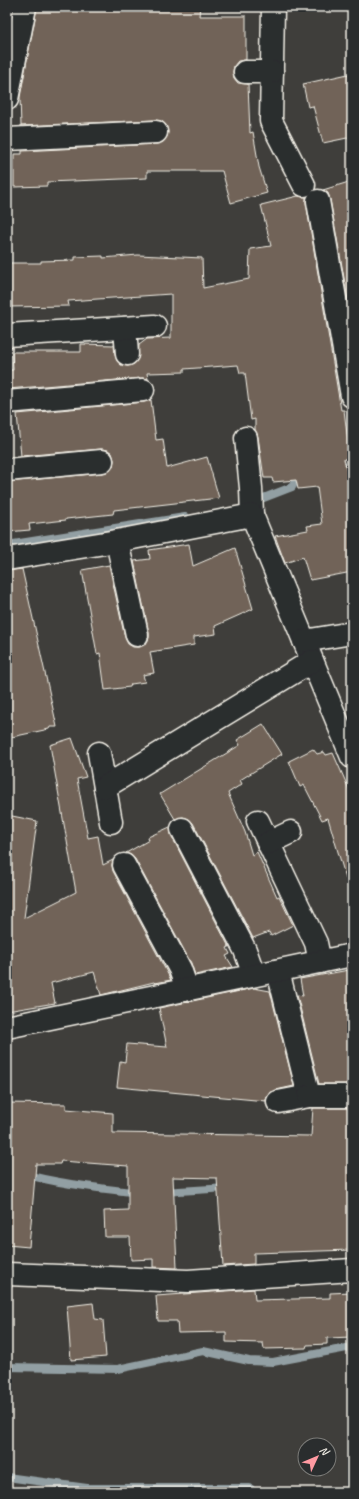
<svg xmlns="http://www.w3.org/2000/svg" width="359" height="1499" font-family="Caveat,sans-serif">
<rect width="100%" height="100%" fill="#3f3e3b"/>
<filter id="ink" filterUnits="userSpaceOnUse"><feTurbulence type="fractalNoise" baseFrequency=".025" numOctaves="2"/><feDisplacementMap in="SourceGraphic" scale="8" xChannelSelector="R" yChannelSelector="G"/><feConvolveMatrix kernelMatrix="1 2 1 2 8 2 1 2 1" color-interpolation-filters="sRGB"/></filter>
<g filter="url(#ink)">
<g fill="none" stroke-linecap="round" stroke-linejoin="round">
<g stroke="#929fa3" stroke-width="8">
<polyline points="335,468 352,466"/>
<polyline points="261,499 292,487 299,474 302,474"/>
<polyline points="7,545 185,517"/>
<path d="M7 1169C48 1183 94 1187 137 1193"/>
<polyline points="163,1192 227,1188"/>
<polyline points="7,1367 118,1369 203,1351 249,1361 273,1362 352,1347"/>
<polyline points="7,1477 87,1488 250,1488 253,1492"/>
</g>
</g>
<g fill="#716458" stroke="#f4f1e8">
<polygon points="37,7 200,7 199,16 246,16 246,60 238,61 234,66 233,72 234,78 238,83 248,84 250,133 253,132 259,167 267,193 231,203 222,171 147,171 147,178 47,182 47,186 14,187 14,154 22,154 22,151 157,144 163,142 167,137 168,132 166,125 161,121 155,120 21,126 20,97"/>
<polygon points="348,74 352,91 352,137 323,143 313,106 308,107 303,84"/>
<polygon points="352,181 352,323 330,199 328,193 323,190"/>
<polygon points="298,196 306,197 306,203 341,410 344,410 350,458 344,459 352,496 352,572 310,580 303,557 285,563 275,536 308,530 307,526 322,524 317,487 298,489 296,480 273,482 272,478 264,478 258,437 255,430 255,419 251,420 245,373 240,373 238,365 184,369 184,372 147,373 148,379 142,378 7,389 7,370 13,370 12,352 81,352 81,344 114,345 115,355 117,361 121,365 128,366 134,364 138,359 139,345 147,339 171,338 171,294 68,301 69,306 7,307 7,263 41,263 41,261 75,260 75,257 103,256 103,258 138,255 202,258 203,288 249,279 250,249 271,246 261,205"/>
<polygon points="151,400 156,440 163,439 167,468 207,457 219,498 114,510 113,514 66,519 66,520 29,524 30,530 7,532 7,482 103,473 110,471 113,467 114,460 112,453 108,450 101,449 21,456 17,414 144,402"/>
<polygon points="189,544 193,566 235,548 253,609 215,626 216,634 194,637 194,645 150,652 154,673 143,675 145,682 131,684 130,687 105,690 100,653 97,654 82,570 109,565 125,638 128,644 133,647 140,647 146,644 149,638 149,633 134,561 150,559 149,550"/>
<polygon points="22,569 57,727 50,727 49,729 7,738 7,571"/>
<polygon points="263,724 282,754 240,780 242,784 228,793 245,832 252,855 257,852 277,897 279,896 293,925 271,936 269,932 253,938 193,823 189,819 183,817 175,819 160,794 240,745 237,740"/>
<polygon points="72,738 86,777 77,779 88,838 98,836 103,865 113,860 112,865 113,871 171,980 155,983 154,982 101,995 94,972 51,983 55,1003 7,1011 7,815 37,821 24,918 76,892 50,745"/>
<polygon points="313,749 317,754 324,752 326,755 333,753 352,796 352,879 346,879 328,818 322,820 304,785 300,787 289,761"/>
<polygon points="170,827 171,835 229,947 227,948 230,954 226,956 233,967 195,975 191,963 135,859 131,855 126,853 149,840 148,837"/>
<polygon points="349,970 352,986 352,1084 319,1084 297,995 303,996 300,979"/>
<polygon points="254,988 270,991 294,1086 276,1090 270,1092 266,1098 266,1101 117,1087 120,1061 125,1062 127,1044 167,1047 159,1008"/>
<polygon points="7,1103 66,1104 66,1109 113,1113 113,1133 311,1136 313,1108 352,1108 352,1250 254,1253 254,1264 223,1266 217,1178 173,1177 177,1268 153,1267 153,1259 131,1260 130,1237 105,1237 104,1211 128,1210 128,1166 61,1161 60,1164 36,1164 29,1247 7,1245"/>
<polygon points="254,1289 255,1300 330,1298 330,1293 352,1292 352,1337 327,1338 327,1344 307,1345 306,1348 264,1349 263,1343 226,1342 226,1332 178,1333 177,1321 158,1321 156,1296"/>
<polygon points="93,1303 95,1319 103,1320 106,1357 71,1360 67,1306"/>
</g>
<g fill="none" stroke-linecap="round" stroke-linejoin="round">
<defs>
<g id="minor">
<polyline points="273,7 271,121 304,185"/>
<polyline points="245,72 272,72"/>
<polyline points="7,99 25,7"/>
<polyline points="7,139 156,132"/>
<polyline points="318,201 352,396"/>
<polyline points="125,328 127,354"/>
<polyline points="7,335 155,326"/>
<polyline points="7,402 143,390"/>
<polyline points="246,438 251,488 252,515"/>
<polyline points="7,470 102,461"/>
<polyline points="117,541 137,635"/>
<polyline points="7,559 117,541 252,515 352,757"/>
<polyline points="304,641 352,633"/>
<polyline points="99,753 111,822"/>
<polyline points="105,787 312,661"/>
<polyline points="258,821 316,943 320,962"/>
<polyline points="182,829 245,950 254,975"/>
<polyline points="268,843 291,832"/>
<polyline points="124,865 180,969 187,989"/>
<polyline points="278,971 309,1096 278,1102"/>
<polyline points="7,1027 352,955"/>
<polyline points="309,1096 352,1096"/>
<polyline points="7,1274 188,1281 352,1270"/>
</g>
</defs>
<use href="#minor" stroke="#f4f1e8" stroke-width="25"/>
<use href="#minor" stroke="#2a2d2e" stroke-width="22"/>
</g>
</g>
<rect width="359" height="1499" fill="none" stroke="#2a2d2e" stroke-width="24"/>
<rect x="12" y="12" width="335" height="1475" fill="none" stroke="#f4f1e8" stroke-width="1.5" filter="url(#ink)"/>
<g transform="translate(317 1457) rotate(46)"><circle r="19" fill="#2a2d2e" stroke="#7b7b78"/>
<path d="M0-3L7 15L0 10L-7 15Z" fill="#ff9aa2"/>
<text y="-6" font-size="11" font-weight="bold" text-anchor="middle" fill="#f4f1e8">N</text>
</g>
</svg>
